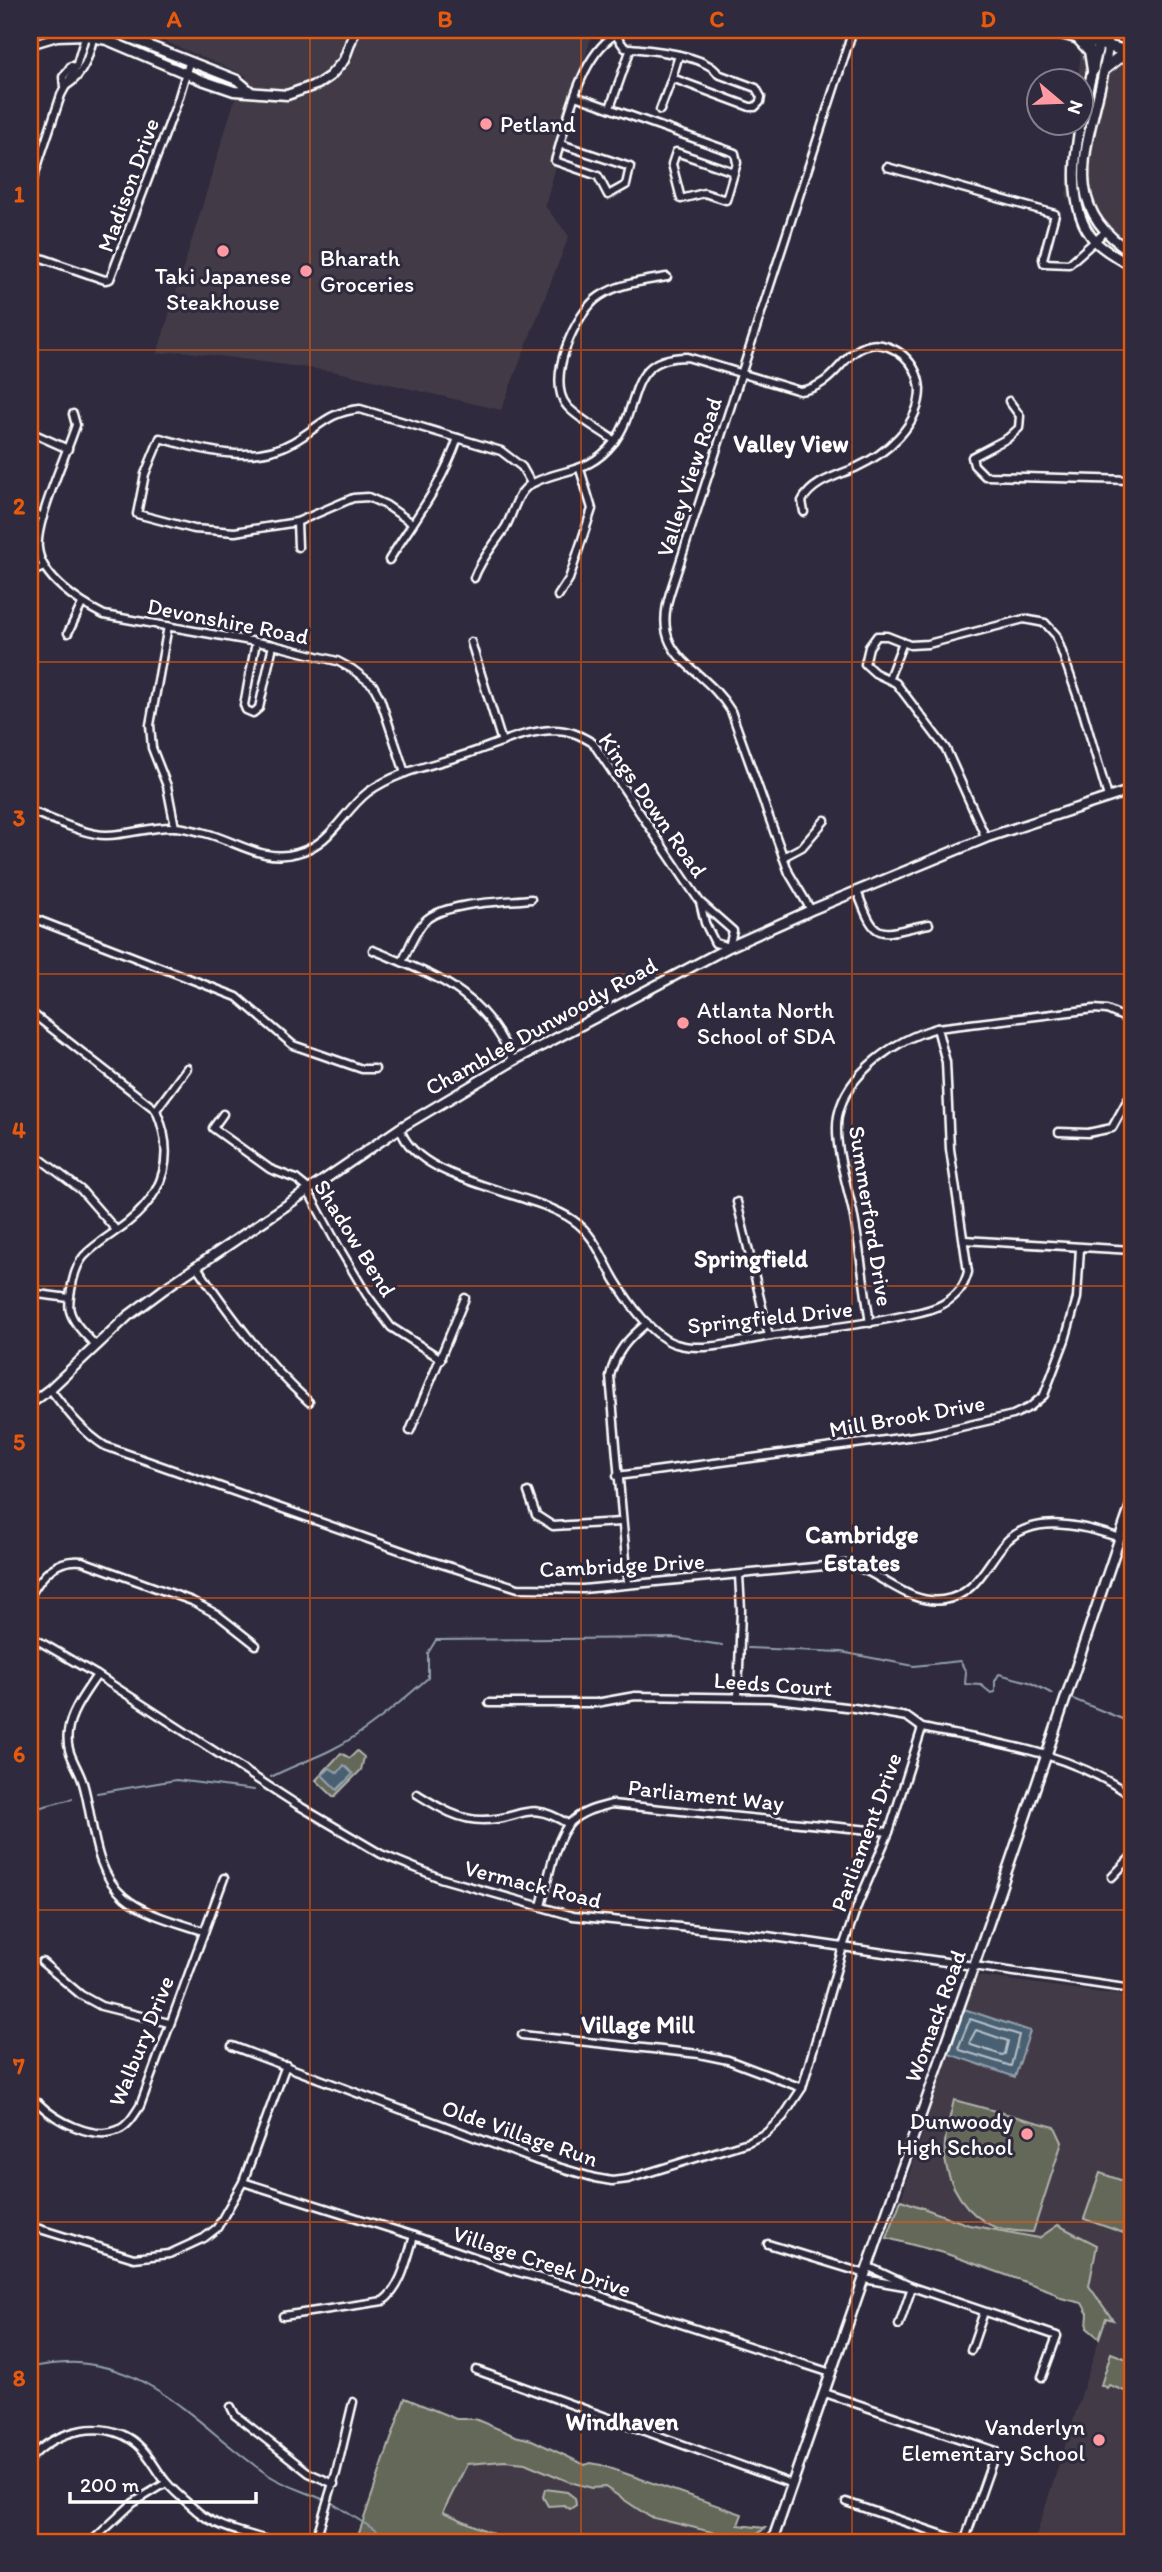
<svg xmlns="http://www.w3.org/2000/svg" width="1162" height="2572" font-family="Itim,sans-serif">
<rect width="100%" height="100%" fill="#2f2a3d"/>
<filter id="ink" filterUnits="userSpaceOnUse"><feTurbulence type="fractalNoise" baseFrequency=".0143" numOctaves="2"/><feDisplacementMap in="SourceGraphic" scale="14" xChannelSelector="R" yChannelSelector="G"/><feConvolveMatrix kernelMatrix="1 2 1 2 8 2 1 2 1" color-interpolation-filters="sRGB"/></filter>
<g filter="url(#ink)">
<g fill="#423a46">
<polygon points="138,30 593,30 545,206 569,236 501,410 338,372 181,351 157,354 234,102 247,76"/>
<polygon points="1043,30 1132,30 1132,263 1105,245 1066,197 1074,123 1082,122 1082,80 1078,80 1082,38"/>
<polygon points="979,1976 1132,1997 1132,2542 1034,2542 1106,2318 1112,2319 1089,2286 1097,2245 1058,2225 1039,2238 969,2225 901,2200 944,2067 976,1978"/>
<polygon points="504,2461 534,2466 570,2482 592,2488 605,2487 650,2516 752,2542 504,2542 491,2533 442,2512 467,2464"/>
</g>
<g fill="#636759" stroke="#b1b3ac" stroke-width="2">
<polygon points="357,1751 364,1757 361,1770 334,1797 316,1780 341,1753 350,1758"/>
<path d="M954 2100 1055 2127 1062 2142 1033 2232C1017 2231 998 2231 985 2222 959 2206 942 2173 945 2143 946 2128 951 2114 954 2100Z"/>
<polygon points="1100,2173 1132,2184 1132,2236 1084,2219"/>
<polygon points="901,2200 969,2225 1039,2238 1058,2225 1097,2245 1089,2286 1113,2320 1106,2318 1099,2338 1087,2328 1088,2314 1082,2303 1061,2298 1051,2291 947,2254 887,2238"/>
<polygon points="1111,2353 1132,2361 1130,2393 1109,2385 1107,2388 1101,2385"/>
<polygon points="405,2398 456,2419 475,2419 515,2436 532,2440 585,2465 591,2463 601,2465 742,2514 738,2525 765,2528 749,2541 650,2517 605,2487 592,2488 570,2482 525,2463 504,2461 467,2464 443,2512 491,2533 504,2542 356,2542"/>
<polygon points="545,2489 567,2492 575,2498 576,2505 570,2509 564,2505 548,2506 543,2497"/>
</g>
<g fill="#496173" stroke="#92a0ab" stroke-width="2">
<polygon points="344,1765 353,1774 337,1790 322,1775 330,1768 338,1773"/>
<polygon points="964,2009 1030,2031 1015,2077 949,2054"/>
</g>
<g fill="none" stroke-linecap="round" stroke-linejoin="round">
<g stroke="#b6c0c7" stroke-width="2">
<polygon points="970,2019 1019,2035 1011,2066 960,2050 959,2046"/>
<polygon points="976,2030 1008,2041 1005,2054 1002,2055 971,2045 970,2041"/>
</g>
<g stroke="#92a0ab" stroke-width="2">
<polyline points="748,1648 841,1652 914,1666 960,1661 966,1672 965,1684 981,1685 991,1693 995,1692 995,1681 999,1674 1029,1682 1053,1694"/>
<polyline points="1073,1699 1132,1723"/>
<path d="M271 1777C290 1767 311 1760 331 1750 367 1732 398 1704 428 1678V1653L436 1640 675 1638 722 1645"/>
<polyline points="97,1793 176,1780 254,1790"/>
<polyline points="30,1810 72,1799"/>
<path d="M30 2367C46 2365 62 2362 78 2363 158 2368 207 2435 270 2476 286 2486 307 2492 324 2500"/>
<polyline points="332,2503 394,2542"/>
</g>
<defs>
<g id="minor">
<path d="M612 30 625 48C647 49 707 55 718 74L756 88 761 97 760 102 755 107H750L672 78 660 110"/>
<polyline points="30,33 38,30"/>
<polyline points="30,45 57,37 86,36"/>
<polyline points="672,78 679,55"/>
<path d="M66 86C86 74 90 51 95 30"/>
<polyline points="64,87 63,77 71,66 76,67"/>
<polyline points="575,96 735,153 737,163 726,200 704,193 681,199 672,164 676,152 734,172"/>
<polyline points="610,108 631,48"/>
<path d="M561 144 630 167 626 185 608 195 598 176 555 161C567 123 579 57 615 35"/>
<polyline points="887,167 1055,214 1043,259 1044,263 1069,264 1105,232"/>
<polyline points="30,188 61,95 76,67 87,30"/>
<polyline points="30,254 105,280 110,279 177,103 189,63"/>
<polyline points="1009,401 1020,416 1019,428 1008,438 972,457 974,465 985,476 1132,480"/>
<path d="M73 414 76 425C67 453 35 522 38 548 41 578 80 603 104 615L273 645 337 661 352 669 373 685 380 698 405 773"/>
<polyline points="30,432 68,449"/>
<path d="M615 441C602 431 577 418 567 406 545 381 575 312 600 296 620 283 644 281 667 277"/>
<polyline points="30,512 43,517"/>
<polyline points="297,522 298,547"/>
<path d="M412 523 386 505 368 497 353 498 297 522 235 532 194 529 137 514 145 474 160 438C201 450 254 465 293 442 320 427 327 412 360 409L501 451 522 467 531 483"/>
<path d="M389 560C416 517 441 487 458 438"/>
<polyline points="30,573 44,567"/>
<path d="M474 578C481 559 494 545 505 528 514 513 516 491 533 483 565 467 588 475 614 442 642 406 625 357 687 357L800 391C837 386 841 351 870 345 881 342 896 349 904 356 914 365 919 376 920 389 920 425 886 454 855 468 836 476 812 482 802 501L804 512"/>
<polyline points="558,596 569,579 592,509 580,469"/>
<polyline points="168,626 150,725 152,748 167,786 175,827"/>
<polyline points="68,633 82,604"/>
<polyline points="256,642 244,705 246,710 253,713 259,708 273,645"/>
<polyline points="471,642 502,742"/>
<polyline points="889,678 903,642"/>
<path d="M30 811C51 818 84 835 106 835 129 835 152 826 174 827 184 827 196 831 205 833 236 841 264 863 297 853 332 844 342 812 368 792 397 771 434 765 467 754 496 745 522 731 554 730 569 730 580 735 593 743L700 902 733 931 729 947 715 943 705 923 700 902"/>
<polyline points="986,838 946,749 896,683 875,673 865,664 869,647 877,636 887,636 910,645 928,644 1024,619 1045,623 1056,635 1083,712 1108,797"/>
<polyline points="783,857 802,847 825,820"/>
<path d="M857 891C877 945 877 934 929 924"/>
<path d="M811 910 789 873 731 711C703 664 649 660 670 593L853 30"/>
<polyline points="30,917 237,997 293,1045 362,1069 375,1069"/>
<path d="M373 950C439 978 482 990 513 1061"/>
<path d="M402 962C409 949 415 930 427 919 449 902 503 902 531 899"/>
<path d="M33 1014 156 1110C175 1154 166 1192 127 1223 113 1234 96 1243 84 1256 76 1265 73 1278 71 1290 70 1297 68 1305 70 1311 74 1325 87 1336 96 1346"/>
<polyline points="156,1110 187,1068"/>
<polyline points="223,1114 213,1128 270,1169 296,1179 306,1187 338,1246 367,1295 391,1327 441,1359"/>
<path d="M400 1128C416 1183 530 1190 573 1220 595 1235 602 1258 615 1280 627 1300 653 1338 676 1344 706 1353 742 1340 771 1336 815 1329 859 1326 902 1316 916 1313 931 1311 943 1304 957 1296 964 1287 968 1272L950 1149 946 1062 937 1028"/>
<polyline points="1059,1132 1088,1133 1112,1128 1132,1092"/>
<polyline points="30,1151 81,1190 116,1230"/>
<polyline points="737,1202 769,1336"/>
<polyline points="964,1240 1132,1250"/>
<path d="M197 1267C233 1319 262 1359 309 1402"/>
<polyline points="30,1293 69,1298"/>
<path d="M870 1323C864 1286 860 1248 853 1212 847 1184 833 1143 838 1116 847 1072 897 1039 937 1028L1094 1009 1107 1010 1132 1021"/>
<path d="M50 1389C67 1411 81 1431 105 1446L422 1558 518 1588 583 1589 845 1564C880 1570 906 1605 943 1600 976 1595 985 1566 1004 1544 1033 1512 1085 1526 1120 1538"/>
<polyline points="410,1431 465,1298"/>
<polyline points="617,1476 930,1434 1013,1415 1030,1407 1044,1395 1065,1340 1077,1298 1080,1248"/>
<polyline points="528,1492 536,1515 553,1526 621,1522"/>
<path d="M628 1583 610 1376C616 1351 628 1339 647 1323"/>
<path d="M30 1596C42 1575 56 1558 82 1561L192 1601 218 1615 256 1645"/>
<polyline points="30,1636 97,1675 296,1804 381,1854 440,1878 573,1916 767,1936 1132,1989"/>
<path d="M97 1675C86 1692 70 1712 68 1732 65 1753 77 1764 83 1783 94 1820 92 1869 124 1897 145 1915 177 1922 203 1931"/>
<polyline points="738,1697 741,1610 739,1575"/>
<path d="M489 1703H596L635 1696 769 1698 854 1708 907 1717 922 1728C998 1743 1067 1751 1132 1796"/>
<path d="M417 1794C438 1807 458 1820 483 1820 522 1820 527 1798 568 1824"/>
<polyline points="1112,1877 1132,1856"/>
<path d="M541 1906C547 1885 555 1836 571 1822 582 1811 597 1808 612 1804L889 1832"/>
<polyline points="42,1962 81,1995 101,2006 169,2023"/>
<polyline points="522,2035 699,2054 728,2060 802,2088"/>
<polyline points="232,2046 538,2161 595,2178 612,2181 628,2179 748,2142 766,2133 783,2117 802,2088 843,1947 858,1904 889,1832 922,1728"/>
<path d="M38 2103C55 2120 93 2141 118 2130 128 2126 134 2115 140 2106L224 1878"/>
<polyline points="243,2182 414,2236 511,2270 593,2293 641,2311 831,2373"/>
<polyline points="30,2226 134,2258 169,2254 204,2238 217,2228 243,2182 286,2065"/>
<polyline points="768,2244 866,2274"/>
<polyline points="869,2267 912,2287 1057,2336 1042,2377"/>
<polyline points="864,2279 910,2287"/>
<path d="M283 2316 383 2301C402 2287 407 2258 414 2236"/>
<polyline points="899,2325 912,2287"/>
<polyline points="971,2350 984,2312"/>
<polyline points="476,2370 792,2484"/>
<polyline points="825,2393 996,2451 964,2542 846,2502"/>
<polyline points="231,2407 235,2415 309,2473 334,2484"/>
<path d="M30 2459C55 2430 105 2417 137 2444 150 2455 156 2470 166 2482 175 2493 188 2503 198 2512 217 2528 250 2534 273 2542"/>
<polyline points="91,2542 133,2503 166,2483"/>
<polyline points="315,2542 336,2473 353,2402"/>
</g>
<g id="tertiary">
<polyline points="109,30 237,80 250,91"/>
<path d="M1107 33 1099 44C1087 97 1053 198 1096 242 1106 252 1120 259 1132 266"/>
<polyline points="86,36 107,40 199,79 234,91 287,95 318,84 330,76 344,60 355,30"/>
<path d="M1108 43C1108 55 1104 67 1102 79 1087 147 1059 209 1132 252"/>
<polyline points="30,1404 50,1389 128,1316 171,1284 400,1128 513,1061 729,947 811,910 988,837 1132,790"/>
<path d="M772 2542C838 2350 905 2159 973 1968 1028 1813 1079 1657 1132 1502"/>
</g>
<g id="secondary">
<polyline points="1051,30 1132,53"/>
<polyline points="1096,30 1132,40"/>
<polyline points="1078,38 1090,51 1093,70"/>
<polyline points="1104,69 1118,58 1132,55"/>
</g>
</defs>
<use href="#minor" stroke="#fff" stroke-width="11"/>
<use href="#tertiary" stroke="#fff" stroke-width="13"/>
<use href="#secondary" stroke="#fff" stroke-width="15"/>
<use href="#minor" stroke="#2f2a3d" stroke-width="6"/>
<use href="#tertiary" stroke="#2f2a3d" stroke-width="8"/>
<use href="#secondary" stroke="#2f2a3d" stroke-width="10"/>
</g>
</g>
<path fill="none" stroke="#e8590c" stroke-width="2" stroke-opacity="0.55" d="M310 30V2542M581 30V2542M852 30V2542M30 350H1132M30 662H1132M30 974H1132M30 1286H1132M30 1598H1132M30 1910H1132M30 2222H1132"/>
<g fill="#ff9aa2" stroke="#2f2a3d" stroke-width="2.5">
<circle cx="486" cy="124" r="7"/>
<circle cx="223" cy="251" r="7"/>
<circle cx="306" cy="271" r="7"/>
<circle cx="683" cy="1023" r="7"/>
<circle cx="1027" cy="2134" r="7"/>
<circle cx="1099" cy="2440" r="7"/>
</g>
<g text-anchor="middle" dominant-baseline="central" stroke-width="6" stroke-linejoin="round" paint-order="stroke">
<g font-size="23" fill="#fff" stroke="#2f2a3d" text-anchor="start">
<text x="500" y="124">Petland</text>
<text x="320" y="258">Bharath<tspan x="320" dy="26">Groceries</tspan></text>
<text x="223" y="276" text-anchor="middle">Taki Japanese<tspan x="223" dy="26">Steakhouse</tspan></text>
<text x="697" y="1010">Atlanta North<tspan x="697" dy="26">School of SDA</tspan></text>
<text x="1013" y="2121" text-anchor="end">Dunwoody<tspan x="1013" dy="26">High School</tspan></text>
<text x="1085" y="2427" text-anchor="end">Vanderlyn<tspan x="1085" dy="26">Elementary School</tspan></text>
</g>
<g font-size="23" fill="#fff" stroke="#2f2a3d">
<text transform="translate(128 185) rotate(-70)">Madison Drive</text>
<text transform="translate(689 477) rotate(-72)">Valley View Road</text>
<text transform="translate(228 621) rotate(11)">Devonshire Road</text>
<text transform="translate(653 805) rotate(55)">Kings Down Road</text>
<text transform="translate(541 1026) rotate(-29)">Chamblee Dunwoody Road</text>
<text transform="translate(871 1216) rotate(81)">Summerford Drive</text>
<text transform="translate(355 1238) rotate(58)">Shadow Bend</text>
<text transform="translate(770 1317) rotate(-6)">Springfield Drive</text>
<text transform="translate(907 1416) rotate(-10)">Mill Brook Drive</text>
<text transform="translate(622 1565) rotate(-3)">Cambridge Drive</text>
<text transform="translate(773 1684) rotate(4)">Leeds Court</text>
<text transform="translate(706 1795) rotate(6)">Parliament Way</text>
<text transform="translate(866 1832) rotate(-70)">Parliament Drive</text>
<text transform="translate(533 1884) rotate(14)">Vermack Road</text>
<text transform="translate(935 2016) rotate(-70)">Womack Road</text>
<text transform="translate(141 2041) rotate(-68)">Walbury Drive</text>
<text transform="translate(520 2133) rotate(19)">Olde Village Run</text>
<text transform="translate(542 2261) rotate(18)">Village Creek Drive</text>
</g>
<g font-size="24" font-weight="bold" fill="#fff" stroke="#2f2a3d">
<text x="791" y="443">Valley View</text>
<text x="751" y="1258">Springfield</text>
<text x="862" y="1534">Cambridge<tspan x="862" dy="28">Estates</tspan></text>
<text x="638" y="2024">Village Mill</text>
<text x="622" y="2421">Windhaven</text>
</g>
</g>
<rect width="1162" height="2572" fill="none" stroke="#2f2a3d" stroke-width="77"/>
<g transform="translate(1060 102) rotate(109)"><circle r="33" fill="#2f2a3d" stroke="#827f8b" stroke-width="2"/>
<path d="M0-5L12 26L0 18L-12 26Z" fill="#ff9aa2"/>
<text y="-10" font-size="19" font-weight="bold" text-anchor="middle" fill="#ffffff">N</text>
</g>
<path d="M70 2492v10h186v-10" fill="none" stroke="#ffffff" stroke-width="3.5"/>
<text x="80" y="2492" font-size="21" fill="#ffffff" stroke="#2f2a3d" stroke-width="5" paint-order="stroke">200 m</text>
<rect x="38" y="38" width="1086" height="2496" fill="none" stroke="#e8590c" stroke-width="2.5"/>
<g font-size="23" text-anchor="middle" font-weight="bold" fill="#e8590c">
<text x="174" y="27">A</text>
<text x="445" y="27">B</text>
<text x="717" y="27">C</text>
<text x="988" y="27">D</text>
<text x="19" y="202">1</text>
<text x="19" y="514">2</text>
<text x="19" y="826">3</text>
<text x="19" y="1138">4</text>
<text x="19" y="1450">5</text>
<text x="19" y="1762">6</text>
<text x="19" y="2074">7</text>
<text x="19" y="2386">8</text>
</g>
</svg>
